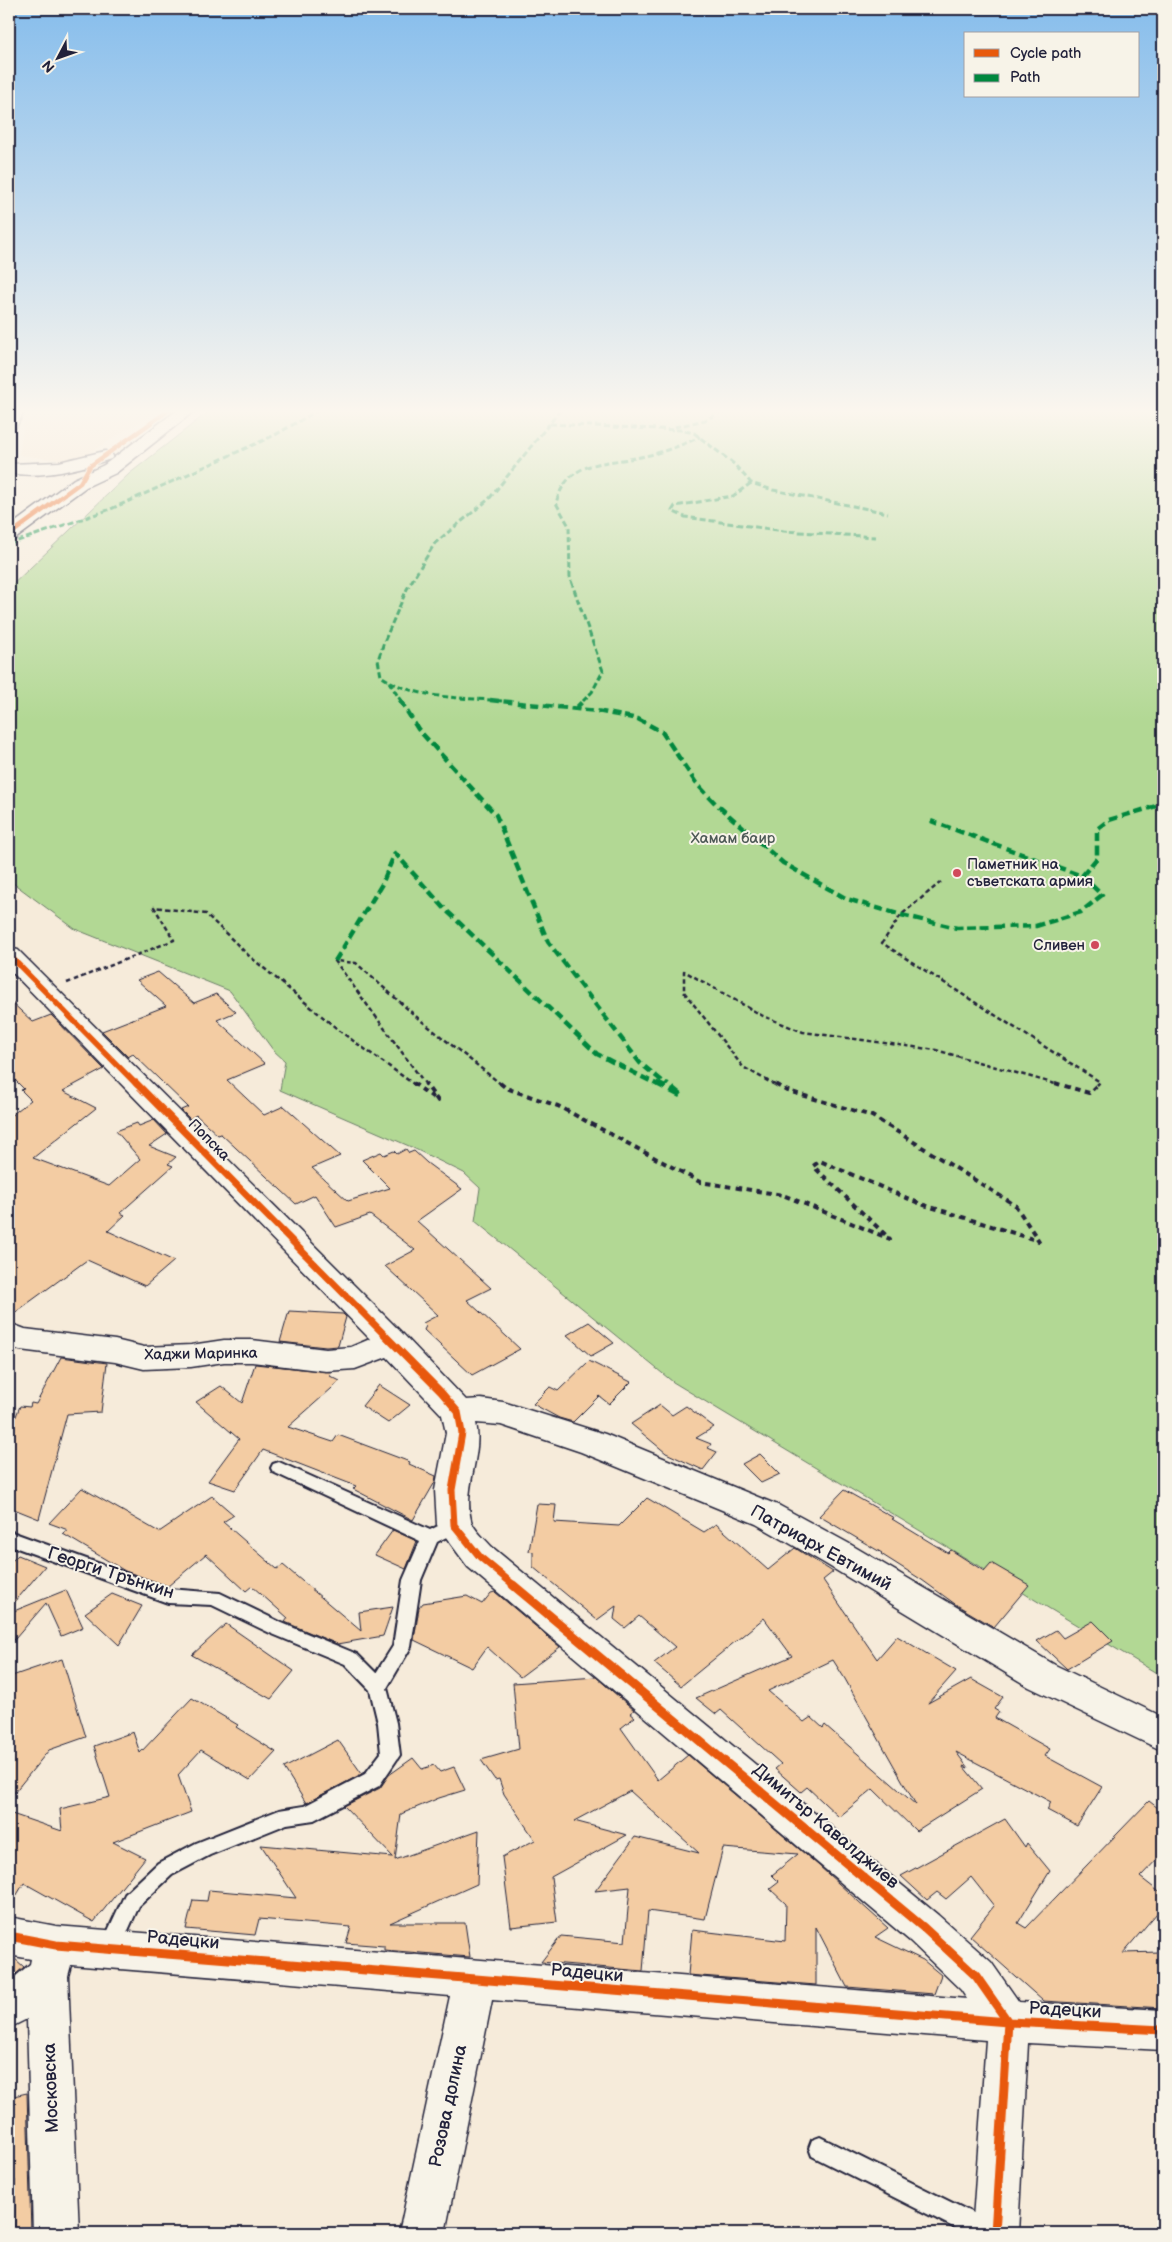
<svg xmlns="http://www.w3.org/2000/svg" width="1172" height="2242" viewBox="0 0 1172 2242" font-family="'Balsamiq Sans',sans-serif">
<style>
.built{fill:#f5e2ca}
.green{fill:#b2d894;stroke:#6a7d68}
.building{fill:#f3cca3;stroke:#22223b;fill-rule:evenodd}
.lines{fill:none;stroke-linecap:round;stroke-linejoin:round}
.lane-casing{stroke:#22223b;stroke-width:4}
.street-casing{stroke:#22223b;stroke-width:3}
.secondary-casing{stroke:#22223b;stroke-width:3}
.path-far1{stroke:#22223b;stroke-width:2.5;stroke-dasharray:4.5 3;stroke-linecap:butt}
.path{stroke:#22223b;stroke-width:4;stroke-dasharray:5.5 4.5;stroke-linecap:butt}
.lane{fill:#f7f3e8;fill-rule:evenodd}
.street{fill:#f7f3e8;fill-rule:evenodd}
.secondary{fill:#f7f3e8;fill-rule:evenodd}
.quiet-far2{stroke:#00873e;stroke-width:3;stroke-dasharray:6 3;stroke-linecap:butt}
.quiet-far1{stroke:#00873e;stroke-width:4.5;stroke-dasharray:9 4.5;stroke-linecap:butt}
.quiet{stroke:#00873e;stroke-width:5.5;stroke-dasharray:11 5.5;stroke-linecap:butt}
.cycleway-far3-casing{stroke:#f7f3e8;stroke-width:6}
.cycleway-far2-casing{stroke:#f7f3e8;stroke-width:8}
.cycleway-far1-casing{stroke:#f7f3e8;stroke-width:10}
.cycleway-casing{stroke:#f7f3e8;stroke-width:12}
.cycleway-far3{stroke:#e8590c;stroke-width:4.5}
.cycleway-far2{stroke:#e8590c;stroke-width:5.5}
.cycleway-far1{stroke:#e8590c;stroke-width:7}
.cycleway{stroke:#e8590c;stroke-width:9}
.poi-dot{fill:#d1495b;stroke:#f7f3e8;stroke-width:2}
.labels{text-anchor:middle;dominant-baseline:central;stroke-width:4;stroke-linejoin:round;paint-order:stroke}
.park-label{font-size:15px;fill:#4d5956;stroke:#f7f3e8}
.poi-label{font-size:15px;fill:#22223b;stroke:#f7f3e8;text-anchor:start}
.street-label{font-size:15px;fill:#22223b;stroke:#f7f3e8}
.near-street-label{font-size:18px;fill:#22223b;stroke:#f7f3e8}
</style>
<rect width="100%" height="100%" fill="#f6ebda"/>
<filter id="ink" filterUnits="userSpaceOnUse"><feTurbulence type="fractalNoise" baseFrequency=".02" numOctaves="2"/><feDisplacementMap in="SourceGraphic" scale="10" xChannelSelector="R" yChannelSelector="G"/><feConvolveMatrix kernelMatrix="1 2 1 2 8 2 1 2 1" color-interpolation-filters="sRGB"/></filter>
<g filter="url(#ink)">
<!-- built -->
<path class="built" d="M31 408H162L75 462 19 455 24 422Z"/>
<!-- green -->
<path class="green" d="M213 408H1163V1677L673 1382 475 1221 480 1188 464 1173 409 1146 280 1090 285 1061 273 1050 230 991 75 929 9 880V588L129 474Z"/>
<!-- building -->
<path class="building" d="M158 972 194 1003 216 994 236 1012 217 1020 265 1064 227 1080 264 1115 284 1106 340 1156 312 1168 348 1201 390 1188 362 1160 381 1152 384 1155 394 1151 397 1154 406 1149 409 1153 414 1151 427 1163 462 1189 417 1221 491 1288 467 1300 520 1349 472 1375 424 1330 426 1326 423 1323 438 1315 385 1266 415 1250 370 1215 336 1227 315 1195 296 1204 221 1134 218 1135 196 1115 190 1119 181 1110 188 1107 133 1054 128 1057 102 1031 166 1006 137 980Z
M9 1000 33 1022 51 1015 104 1069 63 1091 96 1108 33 1158 109 1186 140 1159 116 1131 137 1123 139 1126 154 1120 167 1134 149 1146 176 1157 168 1164 173 1166 120 1213 125 1215 108 1231 174 1261 145 1286 87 1260 9 1317V1117L31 1100 21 1090 24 1089 9 1074Z
M289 1311 343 1314 346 1317 338 1346 326 1347 280 1342Z
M589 1322 614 1343 591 1356 567 1335Z
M61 1357 107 1363 101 1412 67 1414 39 1519 9 1507V1434L20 1406 30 1407 31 1403 36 1404Z
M589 1361 631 1382 609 1404 599 1396 573 1422 559 1418 533 1404 550 1387 558 1391Z
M255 1364 331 1372 330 1376 340 1381 288 1427 333 1442 338 1435 410 1462 409 1464 436 1476 435 1482 413 1520 353 1489 356 1486 263 1450 235 1490 208 1481 239 1439 196 1402 221 1386 242 1403Z
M379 1385 410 1405 388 1423 362 1406Z
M660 1405 672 1415 686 1406 714 1427 696 1438 711 1444 708 1448 717 1452 703 1470 666 1453 631 1424Z
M760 1454 780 1474 761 1483 742 1464Z
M82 1488 159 1532 212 1496 234 1515 223 1522 277 1569 283 1565 361 1631 359 1612 393 1607 383 1636 337 1644 285 1622 288 1618 252 1586 246 1591 206 1554 168 1586 125 1571 63 1534 68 1530 49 1523Z
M844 1490 894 1518 892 1519 948 1553 951 1550 984 1571 991 1563 1029 1585 994 1627 955 1604 922 1580 881 1554 882 1553 819 1516Z
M647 1498 704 1532 716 1524 768 1570 795 1548 833 1572 823 1580 877 1659 897 1636 956 1671 928 1703 971 1679 1003 1697 994 1709 999 1712 995 1718 1050 1749 1045 1756 1102 1787 1077 1826 1047 1810 1051 1802 956 1752 968 1768 963 1766 982 1789 916 1831 873 1789 839 1817 807 1787 801 1792 775 1769 781 1764 721 1710 716 1714 696 1698 792 1656 764 1618 681 1686 654 1663 675 1647 639 1616 625 1628 614 1619 616 1606 597 1620 533 1567V1552L529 1551 537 1504 556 1505 554 1522 619 1526ZM833 1660 845 1679 916 1805 825 1725 823 1728 811 1717 804 1722 768 1691Z
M393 1530 417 1541 406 1569 375 1555Z
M18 1555 45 1566 9 1609V1564Z
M66 1590 83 1627 61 1636 46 1603 9 1646V1613Z
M495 1592 560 1647 520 1677 487 1647 472 1668 414 1640 419 1608 423 1603 467 1596 482 1604 491 1593Z
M112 1594 142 1606 119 1645 85 1613Z
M1093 1621 1113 1641 1067 1669 1037 1641 1056 1630 1063 1638Z
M226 1624 294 1671 271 1699 192 1655Z
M62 1659 86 1737 49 1750 9 1799V1677Z
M596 1677 634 1710 630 1713 635 1717 621 1728 658 1780 688 1755 818 1865 888 1928 875 1937 923 1960 941 1975 934 1994 847 1987 816 1927V1985L688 1975 692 1930 785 1941 786 1904 770 1889 779 1882 772 1875 798 1854 723 1848 705 1919 648 1911 643 1971 541 1962 561 1936 625 1942 630 1887 595 1891 635 1837 699 1853 630 1791 574 1821 627 1835 551 1877 557 1922 511 1927 502 1857 535 1840 504 1794 499 1779 495 1780 481 1760 519 1749 513 1683Z
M192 1698 238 1725 236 1727 276 1752 250 1780 201 1750 178 1775 191 1812 113 1842 145 1858 94 1922 24 1883 9 1908V1813L62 1831 60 1809 110 1797 94 1746 133 1732 140 1753Z
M338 1740 362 1774 306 1803 284 1768Z
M413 1758 422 1769 434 1765 440 1772 454 1767 465 1790 439 1798 401 1814 395 1860 479 1830 477 1884 390 1923H465L470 1957 384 1950V1946L346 1943 351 1927 259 1919 255 1935 186 1929 193 1900 207 1901 209 1890 296 1898 261 1845 393 1857 344 1806 380 1788 389 1775Z
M1149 1801 1163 1812V1853L1140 1877 1163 1895V1906L1123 1953 1160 1952 1163 1974V2008L1043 2001 970 1936 994 1906 971 1877 946 1899 937 1892 927 1900 901 1876 1005 1819 1025 1847 1027 1843 1050 1871 1018 1923 1026 1928Z
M9 1957 14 1958 24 1967 9 1980Z
M27 2093 31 2233H15V2180L9 2182V2097Z"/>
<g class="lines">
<!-- lane casing -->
<g class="lane-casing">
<path id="lane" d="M279 1462 430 1530 454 1518 460 1520 463 1525 460 1530 437 1542 421 1580 411 1647 387 1688 396 1723 400 1755 379 1786 314 1820 287 1824 210 1855 172 1875 139 1906 117 1955 110 1957 103 1955 100 1948 125 1894 158 1863 196 1843 279 1810 304 1806 365 1774 381 1753 378 1723 370 1690 345 1664 270 1633 212 1605 168 1603 9 1545V1531L169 1589 220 1593 282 1623 357 1654 376 1673 393 1646 403 1580 420 1541 273 1472 271 1468 273 1464Z
M820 2137 997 2225 1000 2233H965L812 2156 809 2148 812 2140Z"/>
</g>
<!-- street casing -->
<g class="street-casing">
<path id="street" d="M9 948 18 950 403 1334 466 1400 481 1399 503 1402 605 1434 780 1506 848 1543 1055 1665 1163 1717V1751L1029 1687 824 1563 756 1524 581 1452 501 1425 476 1423C483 1455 463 1487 471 1520 473 1529 486 1540 492 1547L938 1915 991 1962 1019 2002 1163 2010V2050L1028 2043 1018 2233H972L986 2040 492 2000 445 2233H399L450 1996 71 1965 68 1976 79 2233H33L27 2019 9 2028V1982L30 1964 31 1959 9 1955V1917L56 1926 967 1999 961 1990 910 1941 468 1567 437 1525 435 1490 446 1433 442 1415 387 1357 355 1369 326 1371 252 1362H224L191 1367 144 1369 115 1362 20 1350 9 1347V1323L25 1329 115 1340 144 1347 191 1345 224 1340H252L326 1349 351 1347 370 1339 9 969Z"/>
</g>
<!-- secondary casing -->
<g class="secondary-casing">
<path id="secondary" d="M10 408H26L15 429 9 431Z
M180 408H198L116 473 86 487 15 539 9 540V527L74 479 104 465Z
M105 451 111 453 113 456 111 459C79 469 42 479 9 473V465L11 464 59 462Z"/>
</g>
<!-- path-far1 -->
<path class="path-far1" d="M941 882 901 915 882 943 1100 1082 1097 1085
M67 983 174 940 154 907 206 914 248 955 341 1032 415 1085
M426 1085 335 961 356 963 419 1019 502 1085
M775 1085 743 1067 684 992V971L763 1016 803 1032 936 1050 1059 1085"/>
<!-- path -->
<path class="path" d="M413 1083 438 1101 425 1083
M500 1083 506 1088 558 1106 700 1182 783 1195 890 1239 813 1166 820 1161 921 1204 1039 1241 1015 1205 872 1116 785 1090 773 1083
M1055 1083 1089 1093 1099 1083"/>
<!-- lane -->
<use href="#lane" class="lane"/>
<!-- street -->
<use href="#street" class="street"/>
<!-- secondary -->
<use href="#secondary" class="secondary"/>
<!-- quiet-far2 -->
<path class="quiet-far2" d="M550 424 680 430 694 433 734 464 751 483 773 490 888 513
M675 427 705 420 728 408
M751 483 733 496 675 506 672 511 685 517 784 531 876 537
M9 544 111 509 275 435 322 408
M389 682 401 701
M502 701C462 697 415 700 381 676L378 660 384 642 407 589 435 543 489 499 562 408
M583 701 592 692 603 671 570 578 569 526 556 503C569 457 607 465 645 456 664 452 682 445 700 437"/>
<!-- quiet-far1 -->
<path class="quiet-far1" d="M400 700 418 729 496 815 548 942 640 1063 667 1085
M490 700 597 711 638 719 662 732 696 783 716 804 783 863 847 899 901 915 957 928 1036 926 1081 912 1102 895 1082 876 931 821
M575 709 584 700
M1082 876 1097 858V829L1109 820 1163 804
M335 961 382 884 395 853 446 910 597 1054 658 1085"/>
<!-- quiet -->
<path class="quiet" d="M656 1083 683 1097 666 1083"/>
<!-- cycleway-far3 casing -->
<g class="cycleway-far3-casing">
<path id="cycleway-far3" d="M9 535 80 483 90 466 172 408"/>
</g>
<!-- cycleway-far2 casing -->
<g class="cycleway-far2-casing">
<path id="cycleway-far2" d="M9 955 137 1085"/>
</g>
<!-- cycleway-far1 casing -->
<g class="cycleway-far1-casing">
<path id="cycleway-far1" d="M136 1083 441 1392 458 1412 462 1433 452 1490 454 1525 480 1557 515 1586"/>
</g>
<!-- cycleway casing -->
<g class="cycleway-casing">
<path id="cycleway" d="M513 1585 924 1928 976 1976 1008 2022 995 2233
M9 1936 56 1945 1008 2022 1163 2030"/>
</g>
<!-- cycleway-far3 -->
<use href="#cycleway-far3" class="cycleway-far3"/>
<!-- cycleway-far2 -->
<use href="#cycleway-far2" class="cycleway-far2"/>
<!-- cycleway-far1 -->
<use href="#cycleway-far1" class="cycleway-far1"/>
<!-- cycleway -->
<use href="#cycleway" class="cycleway"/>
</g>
</g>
<!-- sky -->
<linearGradient id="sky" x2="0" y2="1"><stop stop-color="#86bdec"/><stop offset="0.57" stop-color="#fbf6ee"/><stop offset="1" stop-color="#fbf6ee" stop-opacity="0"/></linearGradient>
<rect width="1172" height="722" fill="url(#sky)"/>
<!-- markers -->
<g class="poi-dot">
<circle cx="957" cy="873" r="5"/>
<circle cx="1095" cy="945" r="5"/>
</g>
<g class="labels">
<!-- park labels -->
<g class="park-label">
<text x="733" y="838">Хамам баир</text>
</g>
<!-- poi labels -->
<g class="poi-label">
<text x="967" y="864">Паметник на<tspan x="967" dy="17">съветската армия</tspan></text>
<text x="1085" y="945" text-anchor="end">Сливен</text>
</g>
<!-- street labels -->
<g class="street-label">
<text transform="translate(209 1140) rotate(45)">Попска</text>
<text transform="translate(201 1354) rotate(-1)">Хаджи Маринка</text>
</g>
<!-- near-street labels -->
<g class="near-street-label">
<text transform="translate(821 1548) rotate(29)">Патриарх Евтимий</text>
<text transform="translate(111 1573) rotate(18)">Георги Трънкин</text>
<text transform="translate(826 1826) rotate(40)">Димитър Кавалджиев</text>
<text transform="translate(183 1940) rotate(5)">Радецки</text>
<text transform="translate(587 1973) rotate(5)">Радецки</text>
<text transform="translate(1065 2010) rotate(3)">Радецки</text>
<text transform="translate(51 2088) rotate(-92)">Московска</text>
<text transform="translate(448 2106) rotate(-78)">Розова долина</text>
</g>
</g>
<!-- margin -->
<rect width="1172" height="2242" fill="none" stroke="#f7f3e8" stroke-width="30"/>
<rect x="15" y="15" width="1142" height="2212" fill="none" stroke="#22223b" stroke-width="2" filter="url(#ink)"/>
<!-- legend -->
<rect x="964" y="32" width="175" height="65" fill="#f7f3e8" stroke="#a29fa3"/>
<rect x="974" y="49" width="25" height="8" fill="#e8590c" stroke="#a29fa3"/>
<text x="1010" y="58" font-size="15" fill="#22223b">Cycle path</text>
<rect x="974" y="74" width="25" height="8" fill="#00873e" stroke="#a29fa3"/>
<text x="1010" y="82" font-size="15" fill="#22223b">Path</text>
<!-- north arrow -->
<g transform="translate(58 58) rotate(229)" stroke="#f7f3e8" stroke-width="4" paint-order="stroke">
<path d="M0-4L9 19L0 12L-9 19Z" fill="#22223b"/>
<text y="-8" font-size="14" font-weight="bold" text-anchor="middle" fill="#22223b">N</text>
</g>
</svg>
